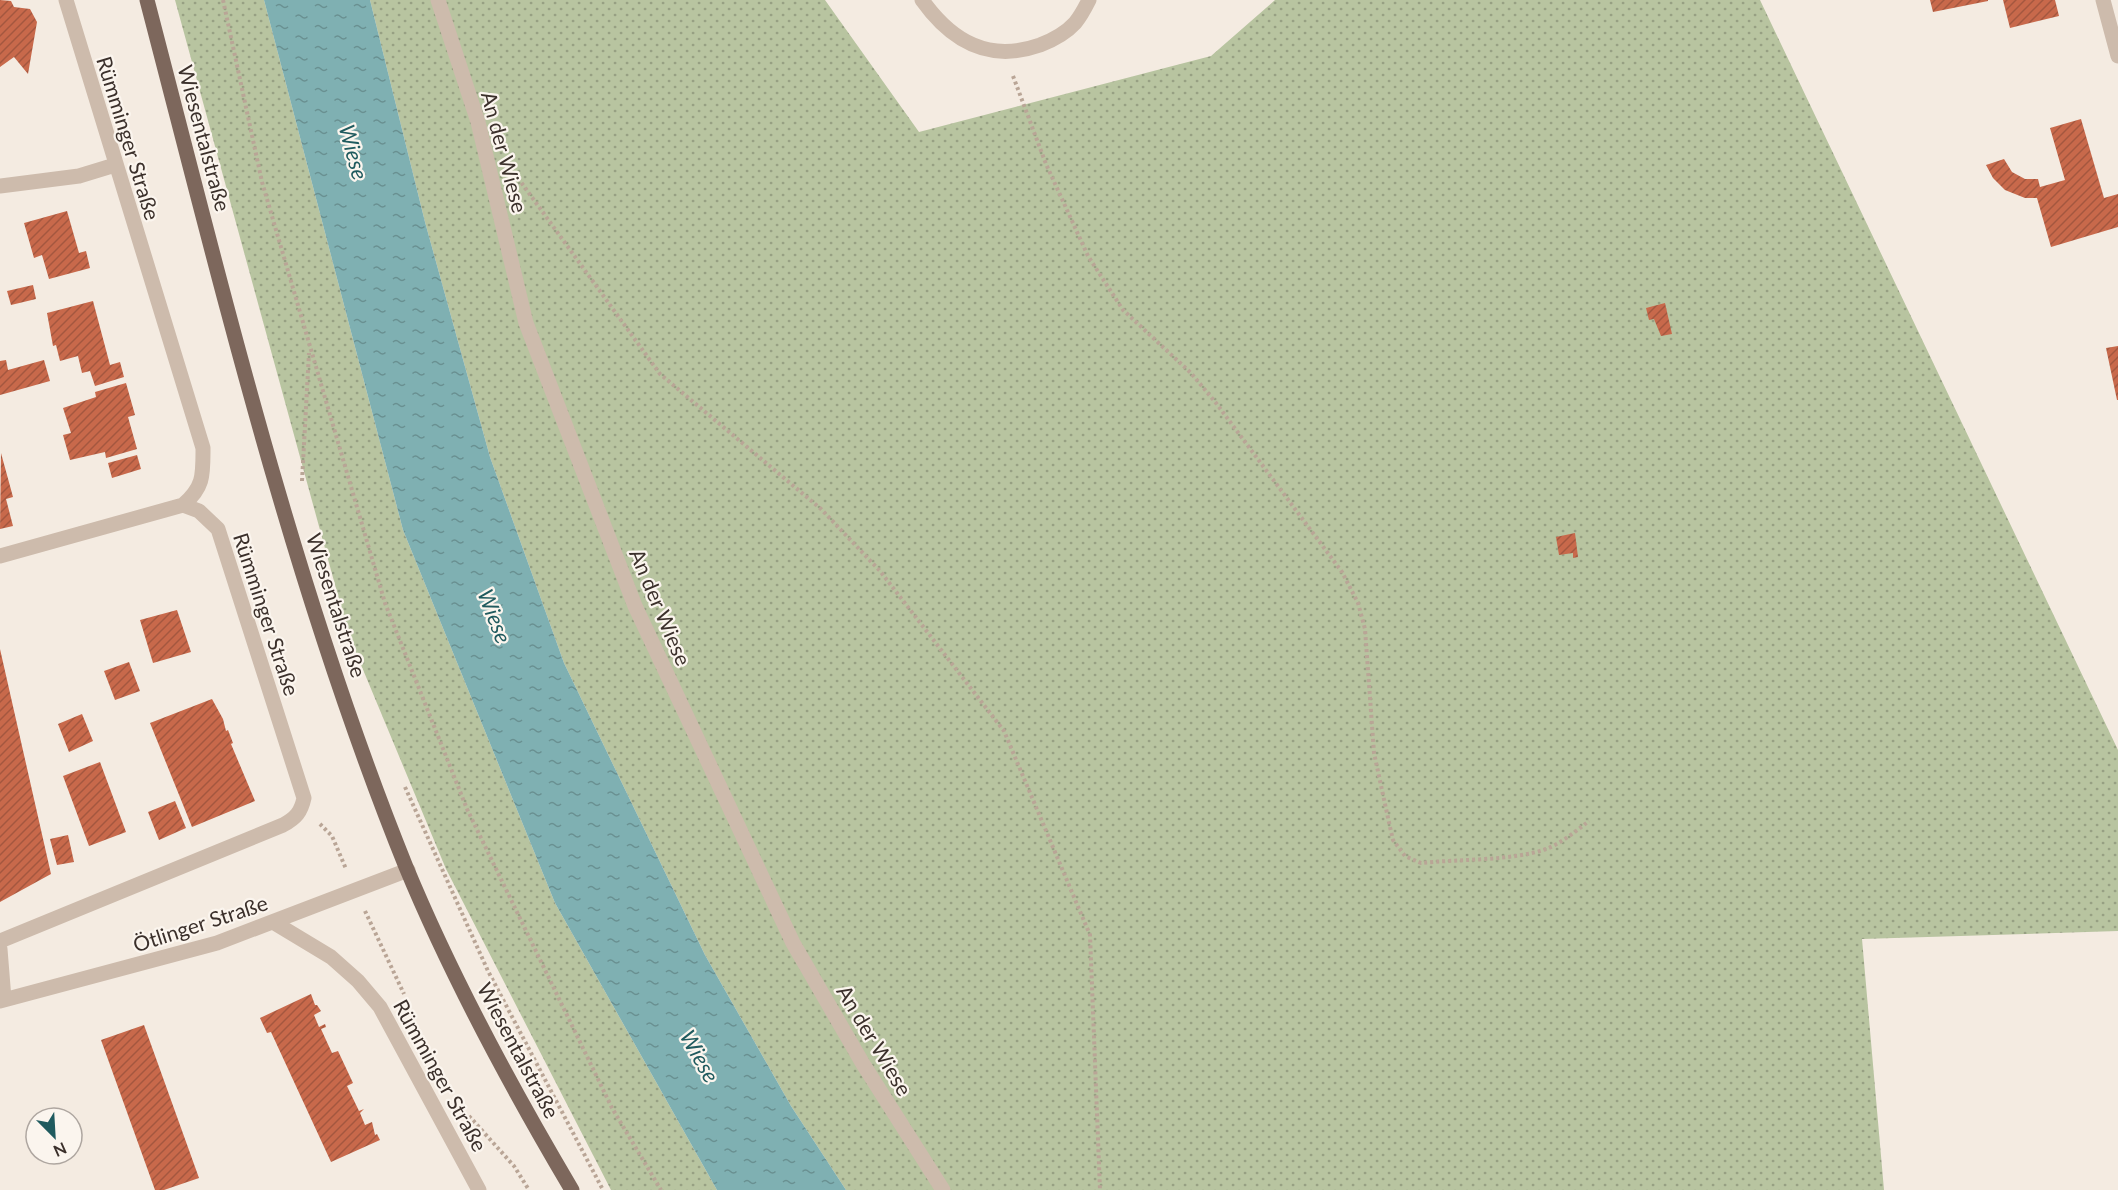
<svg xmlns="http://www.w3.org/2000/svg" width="2118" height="1190" viewBox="0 0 2118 1190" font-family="Lato,sans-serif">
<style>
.grass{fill:url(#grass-dots)}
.water{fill:url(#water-ripples)}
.building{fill:url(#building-hatch)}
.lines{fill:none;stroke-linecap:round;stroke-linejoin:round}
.path{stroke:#b9a596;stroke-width:4;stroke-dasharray:3 3;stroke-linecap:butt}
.minor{stroke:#cdbbac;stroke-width:15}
.major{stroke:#7d675c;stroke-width:15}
.labels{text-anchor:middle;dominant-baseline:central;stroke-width:4.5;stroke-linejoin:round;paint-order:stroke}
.street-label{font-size:21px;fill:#3b302b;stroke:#fbf5ee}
.water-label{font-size:22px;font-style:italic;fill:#1f5a5e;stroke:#fbf5ee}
</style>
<defs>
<pattern id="grass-dots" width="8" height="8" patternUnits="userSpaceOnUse" patternTransform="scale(1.5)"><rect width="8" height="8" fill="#b8c4a0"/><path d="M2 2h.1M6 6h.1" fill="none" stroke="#97a083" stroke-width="1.8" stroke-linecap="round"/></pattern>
<pattern id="water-ripples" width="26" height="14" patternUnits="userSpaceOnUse" patternTransform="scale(1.5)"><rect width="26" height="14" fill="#7fb0b2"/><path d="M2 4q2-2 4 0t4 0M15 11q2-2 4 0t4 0" fill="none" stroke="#699091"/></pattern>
<pattern id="building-hatch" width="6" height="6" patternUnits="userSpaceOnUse" patternTransform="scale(1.5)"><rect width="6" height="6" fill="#c8694b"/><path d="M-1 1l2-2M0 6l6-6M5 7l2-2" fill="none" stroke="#a4573f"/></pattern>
</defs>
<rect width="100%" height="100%" fill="#f4ebe1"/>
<!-- grass -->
<path class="grass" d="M175 0H264L403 530 555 903 717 1190H611L446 869 349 636Z
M370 0H825L919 132 1211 56 1275 0H1760L2118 750V931L1862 939 1884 1190H846L791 1106 705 955 564 663 490 457 425 222Z"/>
<!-- water -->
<path class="water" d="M264 0H370L425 222 490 457 564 663 705 955 791 1106 846 1190H717L555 903 403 530Z"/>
<!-- building -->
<path class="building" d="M0 0 11 1 14 7 30 9 37 22 28 74 14 57 0 67Z
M1930 0H1988V1L1933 12Z
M2003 0H2055L2059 16 2010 28Z
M2081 119 2104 198 2118 194V227L2051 247 2037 198H2025L2005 190 1993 178 1986 165 2004 159 2012 172 2025 179H2038L2040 187 2065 180 2050 128Z
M67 211 79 253 86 251 90 268 49 279 42 255 34 258 24 223Z
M33 285 36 299 11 305 7 291Z
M93 301 110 365 120 362 124 377 95 386 90 371 82 373 78 356 60 361 56 345 53 346 47 313Z
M1665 303 1672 334 1661 336 1654 319 1649 320 1646 308Z
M2118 346V400H2117L2106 348Z
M6 360 8 370 44 360 50 381 0 395V361Z
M126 383 135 415 128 417 137 449 106 458 105 452 70 460 63 435 71 433 63 408 96 397 95 392Z
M1 453 13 497 6 499 13 526 0 529Z
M137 455 141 469 112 478 108 463Z
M1575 533 1578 557 1573 558V553L1559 555 1556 537Z
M177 610 191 652 153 663 140 620Z
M0 649 51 874 0 902Z
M129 662 140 691 115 700 104 671Z
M212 699 223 719 226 731 228 730 233 743 231 744 255 801 192 827 150 723Z
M82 714 93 741 69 752 58 724Z
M100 762 126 832 89 846 63 776Z
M175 801 186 828 159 840 148 812Z
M68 835 74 862 57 865 50 839Z
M311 994 315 1005H317L321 1011 314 1015 319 1027 325 1024 326 1027 321 1029 326 1040 332 1053 338 1051 353 1083 347 1086 359 1111 364 1109 360 1113 365 1125 372 1122 375 1135 377 1134 380 1140 331 1162 271 1032 267 1033 260 1018Z
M144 1025 199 1178 164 1190H155L101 1040Z"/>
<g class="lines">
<!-- path -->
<path class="path" d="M223 0 262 182 385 603 467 809 612 1108 661 1190
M1013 76 1046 164 1088 256 1123 310 1191 373 1216 403 1342 572 1358 603 1365 629 1374 753 1390 827 1393 840 1405 856 1421 863C1458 859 1513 861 1546 849 1562 843 1576 831 1589 821
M518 178 660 374 821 509 880 571 1004 731 1090 935 1100 1190
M302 481 309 353
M405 787 488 971 603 1190
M320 824 332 836 346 869
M365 911 404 994
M469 1116 514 1166 529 1190"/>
<!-- minor -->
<path class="minor" d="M438 0 478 122 526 323 635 606 793 943 863 1064 943 1190
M922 0C952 42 989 63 1040 45 1053 40 1065 34 1075 23 1080 17 1085 8 1089 0
M2103 0 2118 56
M0 186 79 176 115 165
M0 556 183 505
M273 922 331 957 358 981 380 1007 479 1190
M0 941 283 825C296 818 301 812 304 798L218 529 199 511 183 505C204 487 203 475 203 448L66 0
M0 949 4 999
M0 1001 217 943 408 870"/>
<!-- major -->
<path class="major" d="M147 0C223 291 293 587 406 867 452 978 511 1087 572 1190"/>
</g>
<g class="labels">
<!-- street labels -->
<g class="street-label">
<text transform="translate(129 138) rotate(73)">Rümminger Straße</text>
<text transform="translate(205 138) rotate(75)">Wiesentalstraße</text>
<text transform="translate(505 152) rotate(75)">An der Wiese</text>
<text transform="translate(337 605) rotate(72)">Wiesentalstraße</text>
<text transform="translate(661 607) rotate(67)">An der Wiese</text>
<text transform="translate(267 614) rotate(72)">Rümminger Straße</text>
<text transform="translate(200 923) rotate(-18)">Ötlinger Straße</text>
<text transform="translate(875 1040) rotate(59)">An der Wiese</text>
<text transform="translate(519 1050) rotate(62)">Wiesentalstraße</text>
<text transform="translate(441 1075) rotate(61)">Rümminger Straße</text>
</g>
<!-- water labels -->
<g class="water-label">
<text transform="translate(354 152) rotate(75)">Wiese</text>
<text transform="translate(495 616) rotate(69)">Wiese</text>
<text transform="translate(700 1056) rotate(61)">Wiese</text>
</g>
</g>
<!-- north arrow -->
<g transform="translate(54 1136) rotate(156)"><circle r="28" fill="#fbf5ee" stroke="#aea6a0" stroke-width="1.5"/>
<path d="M0-4.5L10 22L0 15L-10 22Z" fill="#1f5a5e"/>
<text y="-9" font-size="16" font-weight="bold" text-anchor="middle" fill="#3b302b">N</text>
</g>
</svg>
